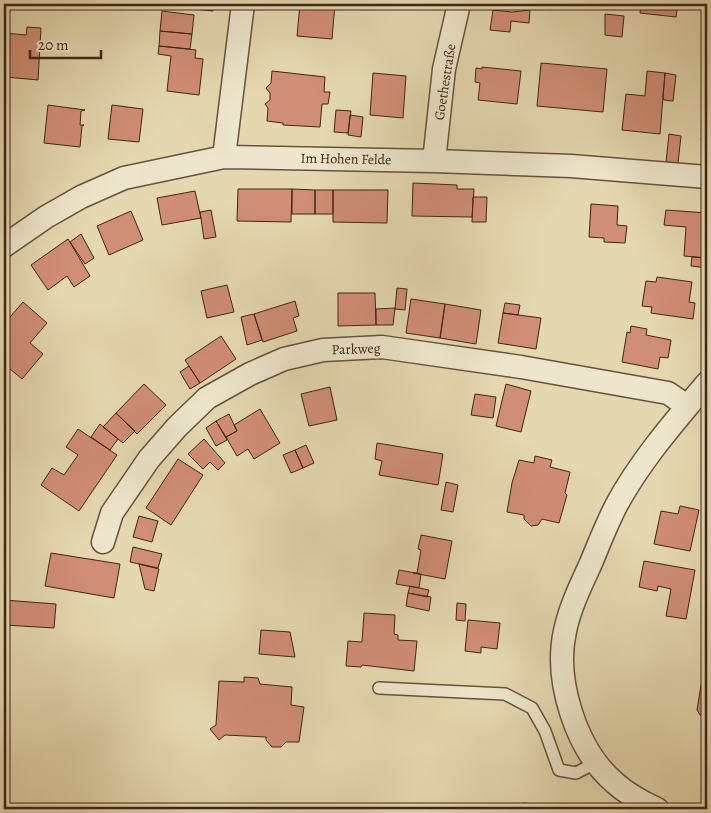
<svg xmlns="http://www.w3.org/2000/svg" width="711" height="813" viewBox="0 0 711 813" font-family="Alegreya,serif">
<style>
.building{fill:#d18e76;stroke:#3e2516}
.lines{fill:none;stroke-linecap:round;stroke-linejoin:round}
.lane-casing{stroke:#68523c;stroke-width:14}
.street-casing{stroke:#68523c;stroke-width:25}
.lane{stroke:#eee6cc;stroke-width:11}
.street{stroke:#eee6cc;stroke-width:22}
.labels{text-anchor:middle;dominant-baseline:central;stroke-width:4.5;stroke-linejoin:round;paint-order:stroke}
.street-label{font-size:14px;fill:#3e2516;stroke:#eee6cc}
</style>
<rect width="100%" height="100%" fill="#e5d8b0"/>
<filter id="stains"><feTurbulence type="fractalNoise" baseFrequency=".004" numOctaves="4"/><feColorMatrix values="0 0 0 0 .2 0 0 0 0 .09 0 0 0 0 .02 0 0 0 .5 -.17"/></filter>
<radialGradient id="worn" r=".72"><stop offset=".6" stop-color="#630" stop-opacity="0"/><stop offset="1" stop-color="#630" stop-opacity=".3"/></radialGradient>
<!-- building -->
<path class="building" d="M173 4H214L213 11 184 8Z
M300 4H335L332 39 297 36Z
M641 4H678L676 17 640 13Z
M493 10 512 12 530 10 529 23 511 21 510 32 490 30Z
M162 11 194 15 192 34 160 31Z
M605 14 624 16 622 37 605 35Z
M27 27 41 28 38 80 6 77 9 54 4 53V33L26 35Z
M160 31 192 34 190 49 159 46Z
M159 46 196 50 195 58 203 59 199 95 167 91 171 56 158 54Z
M541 63 607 69 603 112 537 106Z
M482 67 521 71 517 104 478 100 480 83 475 82 476 68 482 69Z
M272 71 325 77 324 92H330L328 104H322L320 127 283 125V123L267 121 268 108 265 104 270 100V93L266 88 271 83Z
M647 71 665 73 660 134 622 130 626 94 645 96Z
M373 73 406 76 403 118 370 115Z
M665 73 676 75 673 101 664 100 663 97Z
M48 105 85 110 81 111 80 125H84L82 126 80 147 44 143Z
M112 105 143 109 139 142 108 139Z
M336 110 351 111 348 133 334 132Z
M350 115 363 117 361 137 348 135Z
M704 125H707V141L701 140Z
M669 134 681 136 678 163 666 162Z
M413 183 457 185V189H474L472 217 412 216Z
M238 189H292L291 222 237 221Z
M292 189 315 190V214H292Z
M315 190H333V214H315Z
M333 190H388L387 223 333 222Z
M195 191 201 218 162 225 157 198Z
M473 197H487L486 222H472Z
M591 204 618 206 617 225 627 226 625 243 604 242V238L589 237Z
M211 210 216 237 204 239 200 212Z
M666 210 707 213V258L684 256 686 227 664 225Z
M131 211 143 240 109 255 97 226Z
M81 234 94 258 85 264 70 242Z
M68 239 90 276 74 287 67 276 48 290 31 265Z
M692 257 707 258V268L691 266Z
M657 277 692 282 689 302 695 303 693 319 651 313 652 307 642 306 646 281 656 282Z
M227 285 234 312 207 318 201 291Z
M397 288 407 289 405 310 395 309Z
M338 293H375L376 325 338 326Z
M411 299 445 304 440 338 406 333Z
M295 301 299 316 293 318 297 331 263 342 254 314Z
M23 302 47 323 30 343 43 354 22 379 4 364V324Z
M505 303 520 305 518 315 503 313Z
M445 304 481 310 476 344 440 338Z
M395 308 393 325H376V309Z
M503 313 541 318 536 349 498 343Z
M254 314 262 340 247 345 241 317Z
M631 326 647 329 646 335 671 340 668 358 660 357 658 369 622 362 627 332 630 333Z
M221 336 236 359 200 383 185 360Z
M189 366 200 383 190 389 180 372Z
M144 384 166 405 137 434 116 413Z
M506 384 531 391 521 432 496 426Z
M330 387 337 420 309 426 301 394Z
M475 394 496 397 493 418 471 415Z
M260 409 280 443 254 459 248 449 237 456 226 437 237 431 234 425Z
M116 413 135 431 123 443 103 427Z
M229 414 237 431 226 437 216 421Z
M216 421 227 440 216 446 206 428Z
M100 424 118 439 110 450 91 437Z
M78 429 117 455 79 511 41 485 52 468 64 475 78 455 66 447Z
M204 439 225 463 218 470 210 462 203 469 188 454Z
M377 443 443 454 438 485 379 475 382 461 375 459Z
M306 445 314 463 303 468 295 450Z
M295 450 303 468 291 473 283 455Z
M535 456 552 460 550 467 570 472 565 493 567 495 559 523 542 519 538 525 531 526 524 519V515L507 512 512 483 519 460 534 463Z
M178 459 203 475 171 525 146 508Z
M446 482 458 485 453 512 441 510Z
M680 506 699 510 690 551 654 544 661 511 678 514Z
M139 516 158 521 152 542 133 537Z
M421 535 452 541 445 579 413 573H417L421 550 418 549Z
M133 547 162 554 158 568 130 562Z
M51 553 120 564 114 598 45 586Z
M644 561 695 570 686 619 666 616 671 589 658 586 657 591 639 587Z
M139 564 159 569 154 591 145 589Z
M399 570 421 574 419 588 396 584Z
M410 586 429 590 427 597 408 593Z
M408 593 431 597 429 611 406 606Z
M4 600 56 604 54 628 4 625Z
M457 603 466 604 465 621 456 620Z
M364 613 395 615 394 634 398 635V640L417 641 414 671 362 665 361 667 346 666 348 641 362 642Z
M468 620 500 623 497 649 481 647V653L465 651Z
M261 630 290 632 295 657 259 654Z
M703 673H707V717L700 715 697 710Z
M244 677 258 678 260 684 292 687 291 705 304 707 299 742H286L281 747H272L266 740V737L225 735 219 740 210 729 216 725 219 681 244 682Z
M523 803 546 805V809H522Z"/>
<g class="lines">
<!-- lane casing -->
<g class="lane-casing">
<path id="lane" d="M379 688 505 694 532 708 545 731 559 770 576 773 597 762"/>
</g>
<!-- street casing -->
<g class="street-casing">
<path id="street" d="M224 157 243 4
M434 161 444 69 459 4
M4 246 46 217 81 197 124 178 224 157 434 161 571 166 707 177
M103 542 112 513 149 459 177 427 207 398 250 374 284 359 323 350 382 347 521 367 668 393 687 406
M657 809C642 802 627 794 615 783 576 750 554 680 565 631 570 607 581 585 591 563 599 544 607 523 617 504 641 460 675 421 707 383"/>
</g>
<!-- lane -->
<use href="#lane" class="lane"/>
<!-- street -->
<use href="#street" class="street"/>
</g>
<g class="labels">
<!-- street labels -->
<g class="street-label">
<text transform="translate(445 82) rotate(-81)">Goethestraße</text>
<text transform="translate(346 159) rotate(1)">Im Hohen Felde</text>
<text transform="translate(356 349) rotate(-2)">Parkweg</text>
</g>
</g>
<!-- margin -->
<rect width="711" height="813" fill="none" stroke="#e5d8b0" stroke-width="20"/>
<rect x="5" y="5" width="701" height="803" fill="none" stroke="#3e2516" stroke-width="2.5"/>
<rect x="10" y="10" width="691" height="793" fill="none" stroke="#3e2516"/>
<!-- scale -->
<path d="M30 50v8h71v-8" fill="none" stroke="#3e2516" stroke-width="2.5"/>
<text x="38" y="50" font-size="15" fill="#3e2516" stroke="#eee6cc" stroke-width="4" paint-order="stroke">20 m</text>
<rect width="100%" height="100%" filter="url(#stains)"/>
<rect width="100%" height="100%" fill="url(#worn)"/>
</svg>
